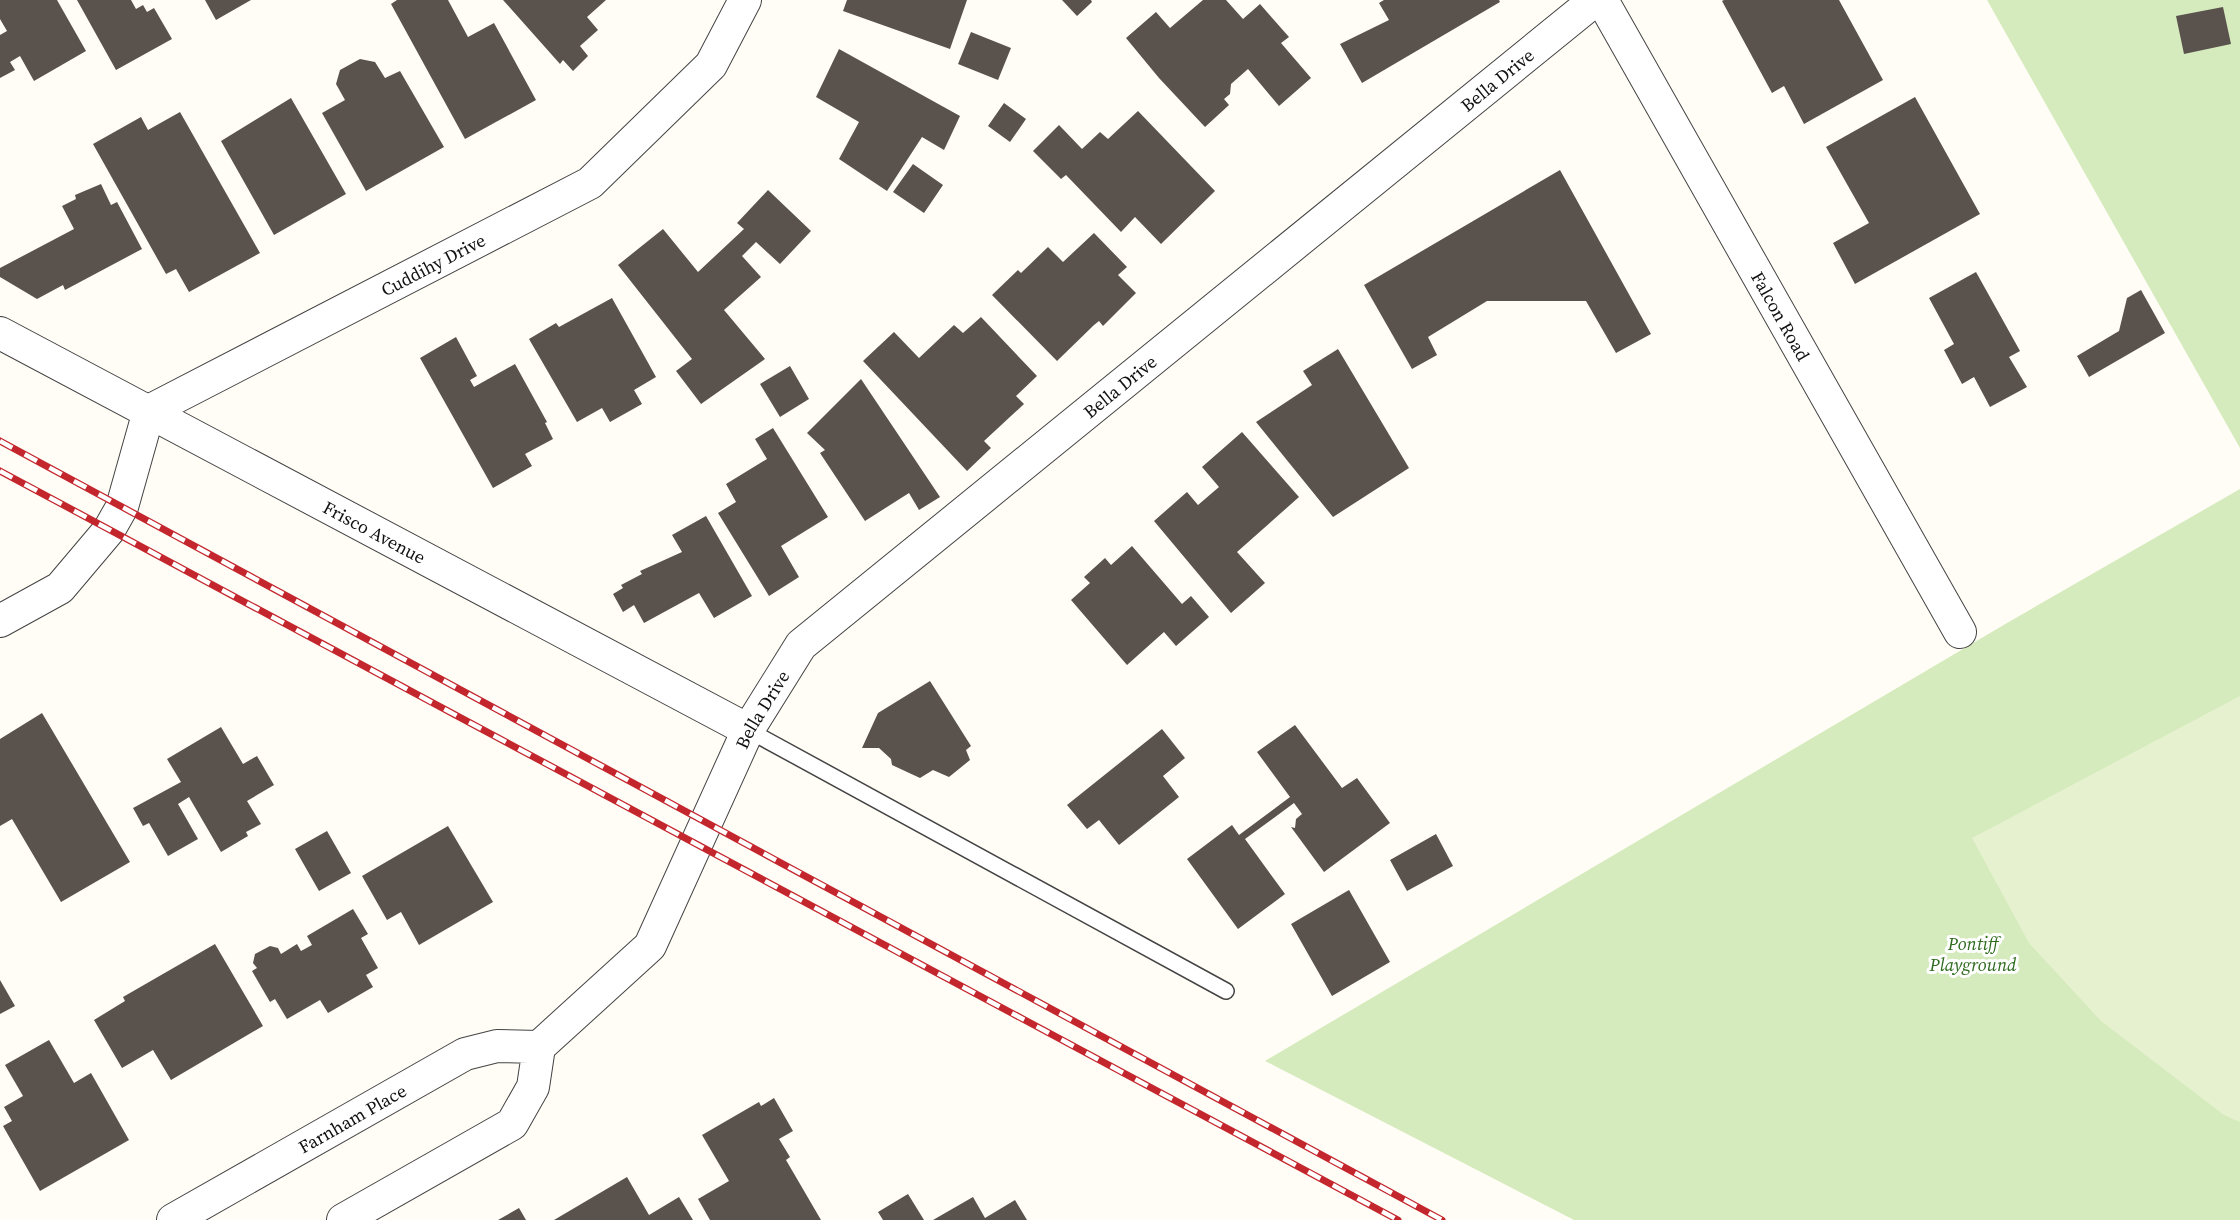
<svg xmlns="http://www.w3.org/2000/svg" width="2240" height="1220" viewBox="0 0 2240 1220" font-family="'Source Serif 4',serif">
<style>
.green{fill:#d5ebbd}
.pitch{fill:#e6f2cf}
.building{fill:#5a524d}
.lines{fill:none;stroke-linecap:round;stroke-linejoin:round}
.lane-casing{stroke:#444;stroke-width:18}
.street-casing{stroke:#444;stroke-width:34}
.lane{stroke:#fff;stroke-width:15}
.street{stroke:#fff;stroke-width:32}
.rail-casing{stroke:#c4262e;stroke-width:7}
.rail{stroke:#fff;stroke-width:4.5;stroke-dasharray:14;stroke-linecap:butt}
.labels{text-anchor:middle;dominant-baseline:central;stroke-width:6;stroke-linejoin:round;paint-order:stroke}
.street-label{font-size:18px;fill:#111;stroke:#fff}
.park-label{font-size:18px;font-style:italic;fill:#2f6b1f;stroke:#fff}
</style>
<rect width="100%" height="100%" fill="#fffdf5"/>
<!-- green -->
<path class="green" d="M1987 0H2240V448Z
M2240 489V1220H1574L1265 1061 2007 623Z"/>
<!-- pitch -->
<path class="pitch" d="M2240 696V1122L2224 1115 2101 1021 2029 943 1972 838Z"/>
<!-- building -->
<path class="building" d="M0 0H57L86 51 34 81 20 56 10 62 15 70 0 78V35L7 31 0 19Z
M77 0H131L136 9 143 5 147 12 154 8 172 39 116 70Z
M205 0H251L216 20Z
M397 0H448L468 37 494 23 536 100 465 139 391 4Z
M503 0H606L587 17 598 30 580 46 588 56 573 71 563 60 560 64Z
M847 0H967L950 49 843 11Z
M1062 0H1091L1092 2 1077 16Z
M1203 0H1226L1243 19 1260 4 1289 37 1281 43 1311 78 1279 106 1248 69 1231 84 1230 94 1224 99 1229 105 1205 127 1159 78 1126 38 1156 12 1170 28Z
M1384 0H1499L1500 2 1362 83 1340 44 1389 20 1379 3Z
M1724 0H1839L1883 80 1804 124 1784 86 1772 93 1722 1Z
M2223 7 2231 44 2184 54 2176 16Z
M971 32 1011 48 998 80 958 64Z
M839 49 960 116 944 150 922 137 887 191 839 159 859 122 816 97Z
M360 59 375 62 385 78 400 71 444 147 366 191 322 113 345 100 336 84 340 70Z
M1915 97 1980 214 1855 284 1833 243 1869 223 1826 147Z
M291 98 346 194 274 235 221 141Z
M1004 103 1026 119 1010 142 988 126Z
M1138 111 1215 191 1161 244 1135 217 1121 232 1066 175 1061 179 1033 151 1059 125 1082 149 1100 132 1108 139Z
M180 112 260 253 189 292 176 269 166 274 93 144 141 117 148 130Z
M913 164 943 185 924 213 893 192Z
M1560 170 1651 334 1616 353 1586 301H1487L1428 337 1437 355 1412 369 1364 285Z
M101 184 111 205 117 202 142 249 65 290 63 285 37 299 0 277V268L74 229 62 206 76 199 75 195Z
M768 190 811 231 780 264 756 242 742 256 761 277 724 310 765 359 701 404 676 371 692 359 618 265 663 229 698 272 744 229 737 223Z
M1094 233 1127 267 1118 275 1136 293 1103 326 1099 321 1094 325 1057 361 992 295 1018 270 1021 273 1048 247 1063 262Z
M1976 272 2020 351 2009 357 2027 387 1990 407 1974 377 1962 384 1944 350 1954 344 1929 298Z
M2141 290 2165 333 2089 377 2077 356 2119 331 2127 298Z
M612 298 656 377 634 390 642 404 610 422 602 408 577 422 529 339 556 323 559 327Z
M981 317 1037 376 1016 396 1024 404 984 441 991 448 967 471 863 361 894 332 919 358 954 325 963 333Z
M456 337 477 376 470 380 474 387 515 364 547 422 545 423 553 439 525 454 532 466 493 488 420 358Z
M1338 349 1409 468 1333 517 1256 422 1312 385 1303 371Z
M790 366 809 399 780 417 760 384Z
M861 379 940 497 919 510 909 493 865 521 820 453 825 450 807 433Z
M773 428 828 517 781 546 799 577 769 596 718 513 736 502 726 484 767 459 755 439Z
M1242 432 1299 497 1237 552 1265 583 1231 613 1154 521 1187 492 1198 505 1219 487 1202 467Z
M706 516 752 596 714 618 699 593 644 623 634 605 623 612 613 594 623 588 621 585 642 574 640 571 682 552 672 535Z
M1132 546 1182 604 1191 596 1209 617 1176 646 1164 632 1127 665 1071 600 1090 583 1084 577 1105 558 1111 565Z
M930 681 971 746 966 750 970 760 949 777 933 770 920 778 892 765 891 759 879 748H862L878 713Z
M42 713 130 862 61 902 12 819 0 826V739Z
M1295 725 1342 788 1357 778 1390 823 1324 872 1291 827 1295 828 1296 819 1302 814 1294 803 1245 839 1285 894 1238 929 1187 859 1232 825 1239 835 1290 797 1257 752Z
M221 727 243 764 257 756 274 785 247 801 261 824 246 832 248 836 221 852 189 797 178 804 198 839 168 856 149 823 143 826 133 808 181 782 167 759Z
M1162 729 1185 758 1163 776 1179 797 1119 845 1099 820 1087 829 1067 805Z
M448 826 493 902 419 945 401 912 387 920 362 876Z
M327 831 351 873 319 891 295 849Z
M1436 834 1453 866 1407 891 1390 860Z
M1349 890 1390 962 1332 996 1291 924Z
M353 909 368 934 361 938 378 968 366 975 373 987 328 1013 320 1000 287 1019 275 999 270 1002 252 971 257 968 253 963 255 954 270 946 278 948 281 954 297 944 301 951 312 945 307 936Z
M215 944 263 1026 171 1080 153 1050 122 1068 94 1020 125 1001 123 997Z
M0 980 15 1006 0 1014Z
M49 1040 74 1083 91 1073 129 1140 40 1191 3 1126 12 1121 4 1107 23 1096 5 1065Z
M774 1098 793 1131 779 1139 790 1157 786 1160 821 1220H710L698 1199 729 1181 702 1135 759 1102 761 1106Z
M627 1177 649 1215 679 1197 693 1220H554Z
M908 1194 924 1220H883L878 1212Z
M973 1197 985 1218 1015 1200 1027 1220H933Z
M519 1208 526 1220H498Z"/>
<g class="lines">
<!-- lane casing -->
<g class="lane-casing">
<path id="lane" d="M748 730 1226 991"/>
</g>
<!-- street casing -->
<g class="street-casing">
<g id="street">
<path id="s1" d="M1602 0 1960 632"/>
<path id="s2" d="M0 333 748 730"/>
<path id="s3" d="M0 621 60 588 109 530 122 507 149 411 590 183 711 65 745 0"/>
<path id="s4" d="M539 1047 650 946 748 730 801 645 1595 0"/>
<path id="s5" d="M173 1220 465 1054 497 1046 539 1047 533 1087 512 1124 343 1220"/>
</g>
</g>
<!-- lane -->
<use href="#lane" class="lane"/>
<!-- street -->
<use href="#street" class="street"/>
<!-- rail casing -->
<g class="rail-casing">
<path id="rail" d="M0 441 1442 1220
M0 471 1398 1220"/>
</g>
<!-- rail -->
<use href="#rail" class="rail"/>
</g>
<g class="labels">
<!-- street labels -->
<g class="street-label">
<text stroke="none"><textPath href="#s4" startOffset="1384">Bella Drive</textPath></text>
<text stroke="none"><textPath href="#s3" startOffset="590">Cuddihy Drive</textPath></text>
<text stroke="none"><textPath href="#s1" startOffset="363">Falcon Road</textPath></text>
<text stroke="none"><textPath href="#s4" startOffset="898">Bella Drive</textPath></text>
<text stroke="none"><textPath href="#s2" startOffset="424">Frisco Avenue</textPath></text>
<text stroke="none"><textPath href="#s4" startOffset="412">Bella Drive</textPath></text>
<text stroke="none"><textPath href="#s5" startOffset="206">Farnham Place</textPath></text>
</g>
<!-- park labels -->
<g class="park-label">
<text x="1973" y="943">Pontiff<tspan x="1973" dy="21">Playground</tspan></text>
</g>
</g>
</svg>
